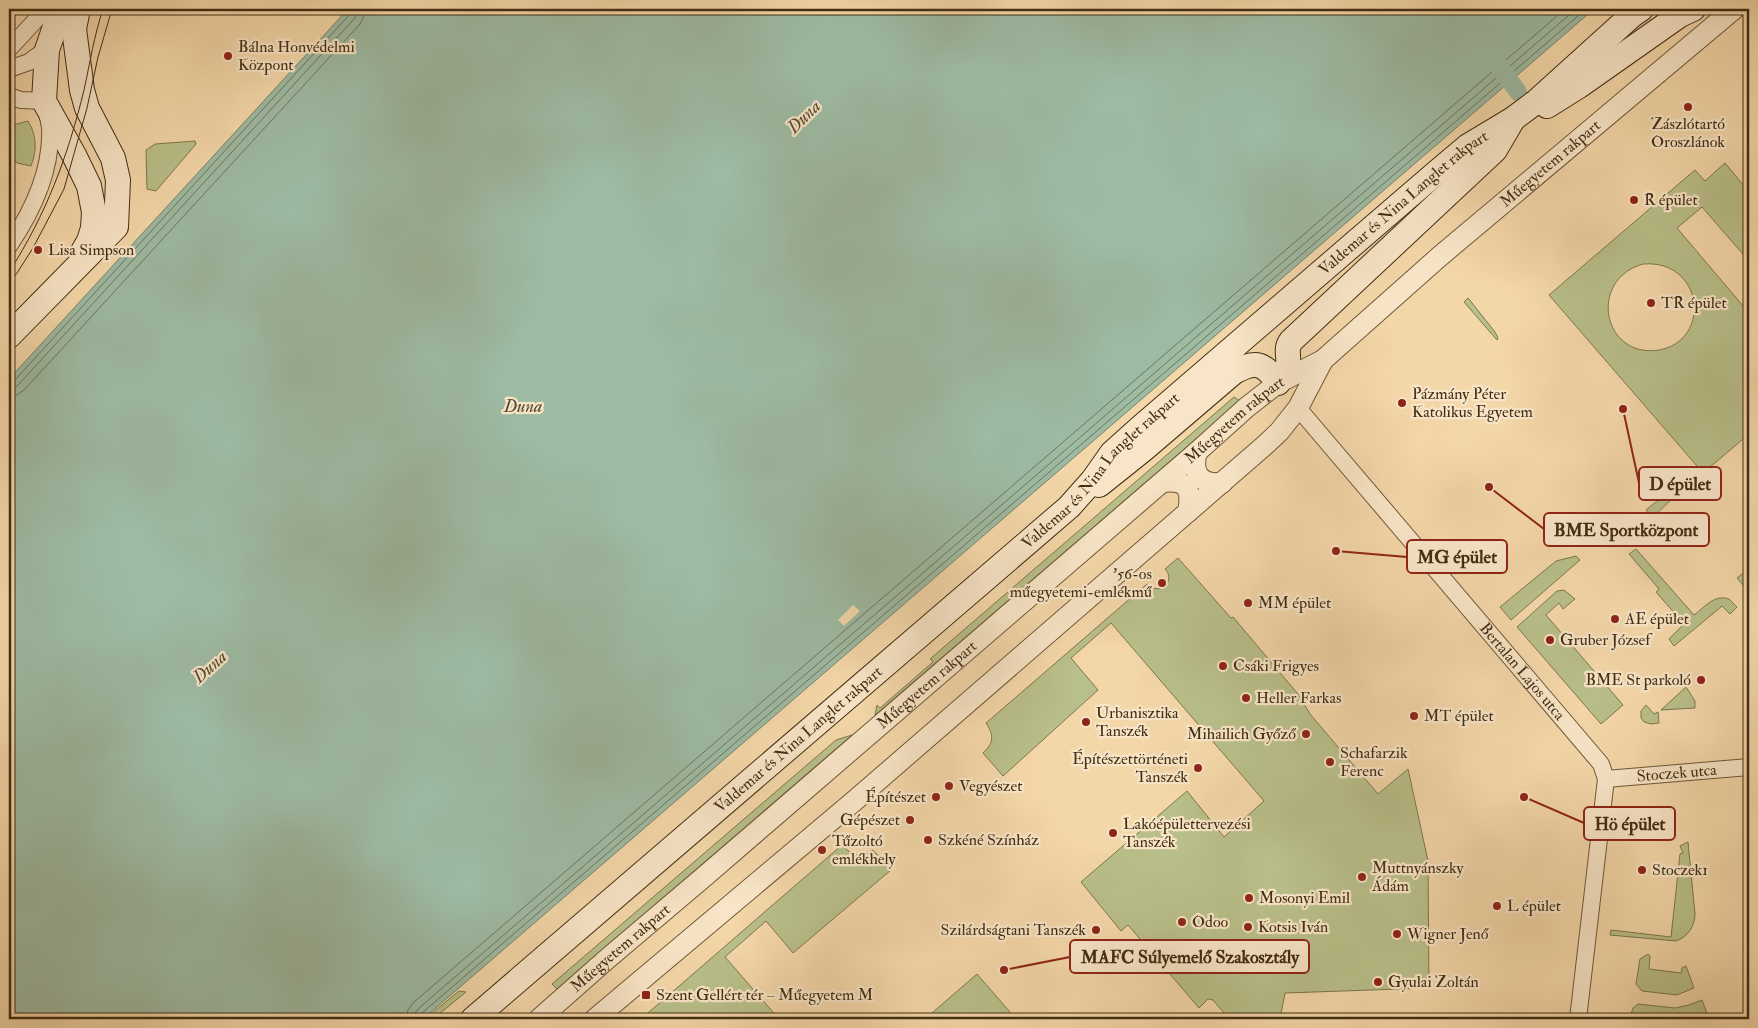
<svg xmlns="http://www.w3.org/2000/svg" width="1758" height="1028" viewBox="0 0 1758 1028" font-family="'IM FELL Double Pica',serif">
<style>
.green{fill:#b9bf8a;stroke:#7e764e;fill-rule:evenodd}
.water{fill:#9dbaa3;stroke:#798269}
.pier{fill:#f4d7a9}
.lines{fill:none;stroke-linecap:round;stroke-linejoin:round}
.shore{stroke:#70745b;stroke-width:1}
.canal{stroke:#9dbaa3;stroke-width:18}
.minor-casing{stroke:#6e5838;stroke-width:18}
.tertiary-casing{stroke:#6e5838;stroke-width:22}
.secondary-casing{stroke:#422e13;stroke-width:26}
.minor{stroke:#f8e5c7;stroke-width:16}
.tertiary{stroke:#f8e5c7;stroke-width:20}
.secondary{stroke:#f8e5c7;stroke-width:24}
.tram{stroke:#422e13;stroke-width:1}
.poi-dot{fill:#8f2418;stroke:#f8e5c7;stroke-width:2}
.labels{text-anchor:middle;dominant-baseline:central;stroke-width:4.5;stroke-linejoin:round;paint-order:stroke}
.poi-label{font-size:16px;fill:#422e13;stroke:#f8e5c7;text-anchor:start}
.street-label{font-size:16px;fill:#422e13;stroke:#f8e5c7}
.water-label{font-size:18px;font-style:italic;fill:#544a30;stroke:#f8e5c7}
.leader{fill:none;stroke:#8f2418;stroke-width:2}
.callout-dot{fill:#8f2418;stroke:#f8e5c7;stroke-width:2}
.callout{fill:#f8e5c7;stroke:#8f2418;stroke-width:2}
.callout-label{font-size:18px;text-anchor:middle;font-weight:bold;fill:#422e13}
</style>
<rect width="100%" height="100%" fill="#f4d7a9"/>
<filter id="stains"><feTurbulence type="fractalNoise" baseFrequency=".004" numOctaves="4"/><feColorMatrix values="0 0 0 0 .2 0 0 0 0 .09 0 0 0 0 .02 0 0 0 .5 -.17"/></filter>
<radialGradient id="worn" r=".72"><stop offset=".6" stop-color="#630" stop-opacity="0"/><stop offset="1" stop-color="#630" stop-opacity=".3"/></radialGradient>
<!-- green -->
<path class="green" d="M28 121C37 135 37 151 31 166L17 163 9 153V126Z
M195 141 196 144 156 191 147 189 146 150 155 144Z
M1725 163 1749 192V261L1702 207 1677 228 1749 313V434L1703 473 1549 295 1695 170 1705 181ZM1643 264C1704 259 1712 341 1659 350 1603 359 1587 280 1643 264Z
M1468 298 1495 332 1498 338 1497 340 1464 302Z
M1234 397 1240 401 875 715 877 705 880 708 933 662 930 659Z
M1669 491 1674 497 1652 518 1646 510Z
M1636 549 1694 615C1705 607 1714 594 1729 599L1737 607 1730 614 1722 606 1674 646 1669 639 1684 624 1656 592 1659 589 1629 554Z
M1576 556 1580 560 1511 620 1500 607 1556 561Z
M1178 558 1231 618 1233 617 1298 694 1310 714 1378 794 1408 769 1428 861 1429 988 1285 993 1280 1019H1229L1213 1000 1208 999 1199 1008 1128 925 1121 931 1081 882 1187 791 1224 837 1264 801 1111 623 1071 658 1098 690 1003 776 983 753C994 743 994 735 986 723L1147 584C1161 597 1176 580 1165 569Z
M1749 568V592L1737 578Z
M1564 590 1575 599 1563 609 1559 603 1546 615 1623 705 1601 724 1517 627 1557 591Z
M1686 687 1695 701V708L1661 710Z
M1646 705 1654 714 1658 712 1659 723 1651 724 1644 722 1641 718V711Z
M852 735 557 989 552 984 836 740Z
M1688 842 1695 914C1695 926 1688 937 1676 941L1610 935 1611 930 1671 937 1680 854 1683 853 1680 846Z
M842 845C851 855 862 859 873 850L891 870 793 953 766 921 725 957 779 1019H641Z
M1648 954 1650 956 1649 969 1681 973 1682 968 1686 966 1694 988 1677 995 1642 991 1636 984 1640 959Z
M977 974 1016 1019H925Z
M459 991 466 992 433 1019H425Z
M1702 1000 1709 1019H1649V1017L1633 1016 1631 1014 1633 1008 1638 1004 1675 1008 1689 1005Z"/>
<!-- water -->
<path class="water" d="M348 9H1594L423 1019H9V379Z"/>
<!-- pier -->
<path class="pier" d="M853 605 860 611 844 626 838 620Z"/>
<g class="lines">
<!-- shore -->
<path class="shore" d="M9 382 15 380 350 14 352 9
M9 388H15L19 384 355 18 358 9
M9 396 17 395 25 389 360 24 364 16 365 9
M406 1019 408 1010 413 1003 1565 9
M414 1019 415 1013 418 1009 1576 9
M420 1019 422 1013 1586 9"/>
<!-- canal -->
<path class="canal" d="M1496 62 1518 92"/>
<!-- minor casing -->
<g class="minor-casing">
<g id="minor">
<path d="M9 49 46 9"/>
<path d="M9 69 29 62 52 45"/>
<path d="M9 96 21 100 44 101C46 110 49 119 50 128 52 170 32 212 9 246"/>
<path id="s1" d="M1298 408 1601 764 1606 779 1578 1019"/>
<path id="s2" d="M1606 779 1749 767"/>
</g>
</g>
<!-- tertiary casing -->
<g class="tertiary-casing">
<g id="tertiary">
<path d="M1197 452C1191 473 1200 485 1222 483"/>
<path d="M1163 482C1188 479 1192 490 1188 512"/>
<path id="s3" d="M539 1019 607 959 705 876 1197 452 1247 407 1278 383 1323 360 1439 257 1734 9"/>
<path d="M595 1019 853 802 1264 446 1279 432 1298 408 1323 360"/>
</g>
</g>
<!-- secondary casing -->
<g class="secondary-casing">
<g id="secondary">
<path d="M61 9 47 50 44 101 74 155 89 186 94 212 93 228 89 241 81 255"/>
<path d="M1547 106 1579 86 1680 15 1693 9"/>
<path d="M9 336 116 227 118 180 113 158 87 108 82 90 74 29 78 9"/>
<path d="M1099 485 1144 449 1234 372C1256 360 1264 363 1278 383 1281 378 1286 373 1287 369 1291 358 1284 350 1291 341L1495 150 1512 121"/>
<path id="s4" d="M473 1019 1069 507 1093 480 1112 453 1141 427 1437 172 1468 146 1513 119 1537 101 1631 16 1641 9"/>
</g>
</g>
<!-- minor -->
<use href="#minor" class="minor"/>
<!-- tertiary -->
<use href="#tertiary" class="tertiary"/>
<!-- secondary -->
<use href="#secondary" class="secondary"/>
<!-- tram -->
<path class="tram" d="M9 272C46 215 68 156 84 90 90 63 94 36 103 9
M9 283 17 273 33 248 64 189 87 108 98 57 112 9"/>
</g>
<!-- markers -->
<g class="poi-dot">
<circle cx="228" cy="56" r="5"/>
<circle cx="1688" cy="107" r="5"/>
<circle cx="1634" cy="200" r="5"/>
<circle cx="38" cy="250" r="5"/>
<circle cx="1651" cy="303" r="5"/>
<circle cx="1402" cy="403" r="5"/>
<circle cx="1162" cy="583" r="5"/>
<circle cx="1248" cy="603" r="5"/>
<circle cx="1615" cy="619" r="5"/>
<circle cx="1550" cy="640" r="5"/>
<circle cx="1223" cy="666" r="5"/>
<circle cx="1701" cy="680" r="5"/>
<circle cx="1246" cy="698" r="5"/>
<circle cx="1414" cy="716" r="5"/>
<circle cx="1086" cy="722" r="5"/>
<circle cx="1306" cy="734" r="5"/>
<circle cx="1330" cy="762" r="5"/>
<circle cx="1198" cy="768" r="5"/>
<circle cx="949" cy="786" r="5"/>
<circle cx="936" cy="797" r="5"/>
<circle cx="910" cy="820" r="5"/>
<circle cx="1113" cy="833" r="5"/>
<circle cx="928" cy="840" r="5"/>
<circle cx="822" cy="850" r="5"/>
<circle cx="1642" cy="870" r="5"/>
<circle cx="1362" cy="877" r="5"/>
<circle cx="1249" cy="898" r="5"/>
<circle cx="1497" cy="906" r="5"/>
<circle cx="1182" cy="922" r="5"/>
<circle cx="1248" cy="927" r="5"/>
<circle cx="1096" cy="930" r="5"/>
<circle cx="1397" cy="934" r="5"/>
<circle cx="1378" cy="982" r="5"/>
<rect x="641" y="990" width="10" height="10" rx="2.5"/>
</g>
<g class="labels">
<!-- poi labels -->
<g class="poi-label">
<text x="238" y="47">Bálna Honvédelmi<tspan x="238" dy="18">Központ</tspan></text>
<text x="1688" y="124" text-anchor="middle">Zászlótartó<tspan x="1688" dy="18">Oroszlánok</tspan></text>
<text x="1644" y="200">R épület</text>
<text x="48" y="250">Lisa Simpson</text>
<text x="1661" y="303">TR épület</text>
<text x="1412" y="394">Pázmány Péter<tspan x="1412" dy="18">Katolikus Egyetem</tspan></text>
<text x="1152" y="574" text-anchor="end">'56-os<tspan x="1152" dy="18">műegyetemi-emlékmű</tspan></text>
<text x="1258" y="603">MM épület</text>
<text x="1625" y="619">AE épület</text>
<text x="1560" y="640">Gruber József</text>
<text x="1233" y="666">Csáki Frigyes</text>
<text x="1691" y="680" text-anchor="end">BME St parkoló</text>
<text x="1256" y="698">Heller Farkas</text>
<text x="1096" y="713">Urbanisztika<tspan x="1096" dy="18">Tanszék</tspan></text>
<text x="1424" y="716">MT épület</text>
<text x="1296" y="734" text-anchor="end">Mihailich Győző</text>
<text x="1340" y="753">Schafarzik<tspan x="1340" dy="18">Ferenc</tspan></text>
<text x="1188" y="759" text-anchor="end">Építészettörténeti<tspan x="1188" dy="18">Tanszék</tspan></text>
<text x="959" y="786">Vegyészet</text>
<text x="926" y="797" text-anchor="end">Építészet</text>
<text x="900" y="820" text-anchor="end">Gépészet</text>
<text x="1123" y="824">Lakóépülettervezési<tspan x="1123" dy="18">Tanszék</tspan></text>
<text x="938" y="840">Szkéné Színház</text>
<text x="832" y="841">Tűzoltó<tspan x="832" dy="18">emlékhely</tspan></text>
<text x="1372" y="868">Muttnyánszky<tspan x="1372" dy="18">Ádám</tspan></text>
<text x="1652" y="870">Stoczek1</text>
<text x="1259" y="898">Mosonyi Emil</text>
<text x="1507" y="906">L épület</text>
<text x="1192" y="922">Odoo</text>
<text x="1258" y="927">Kotsis Iván</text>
<text x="1086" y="930" text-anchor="end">Szilárdságtani Tanszék</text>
<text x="1407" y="934">Wigner Jenő</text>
<text x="1388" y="982">Gyulai Zoltán</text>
<text x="656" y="995">Szent Gellért tér – Műegyetem M</text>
</g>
<!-- street labels -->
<g class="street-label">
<text stroke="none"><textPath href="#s3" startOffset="1326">Műegyetem rakpart</textPath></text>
<text stroke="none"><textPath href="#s4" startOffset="1239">Valdemar és Nina Langlet rakpart</textPath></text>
<text stroke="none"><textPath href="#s3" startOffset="918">Műegyetem rakpart</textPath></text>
<text stroke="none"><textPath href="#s4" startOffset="834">Valdemar és Nina Langlet rakpart</textPath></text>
<text stroke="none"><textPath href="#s1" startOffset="346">Bertalan Lajos utca</textPath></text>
<text stroke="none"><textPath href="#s3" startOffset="512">Műegyetem rakpart</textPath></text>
<text stroke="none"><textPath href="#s4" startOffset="429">Valdemar és Nina Langlet rakpart</textPath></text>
<text stroke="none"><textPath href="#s2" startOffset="71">Stoczek utca</textPath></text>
<text stroke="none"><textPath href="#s3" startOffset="108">Műegyetem rakpart</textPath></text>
</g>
<!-- water labels -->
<g class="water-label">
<text transform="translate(804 117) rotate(-45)">Duna</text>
<text x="523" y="406">Duna</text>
<text transform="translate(210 667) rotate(-42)">Duna</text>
</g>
</g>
<!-- callouts -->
<path class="leader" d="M1623 409L1639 483M1489 487L1544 529M1336 551L1407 557M1524 797L1584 823M1004 970L1070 957"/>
<g class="callout-dot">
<circle cx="1623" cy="409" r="5"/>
<circle cx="1489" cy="487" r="5"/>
<circle cx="1336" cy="551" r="5"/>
<circle cx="1524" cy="797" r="5"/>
<circle cx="1004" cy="970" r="5"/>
</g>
<g class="callout">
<rect x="1639" y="467" width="82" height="33" rx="5"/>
<rect x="1544" y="513" width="165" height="33" rx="5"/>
<rect x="1407" y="540" width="100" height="33" rx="5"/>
<rect x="1584" y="807" width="91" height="33" rx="5"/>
<rect x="1070" y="940" width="239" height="33" rx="5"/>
</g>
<g class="callout-label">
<text x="1680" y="490">D épület</text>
<text x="1626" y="536">BME Sportközpont</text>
<text x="1457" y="563">MG épület</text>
<text x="1630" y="830">Hö épület</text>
<text x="1190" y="963">MAFC Súlyemelő Szakosztály</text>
</g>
<!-- margin -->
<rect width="1758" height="1028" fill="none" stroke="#f4d7a9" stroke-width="30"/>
<rect x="10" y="10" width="1738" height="1008" fill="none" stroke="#422e13" stroke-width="2.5"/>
<rect x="15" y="15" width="1728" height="998" fill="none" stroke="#422e13"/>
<rect width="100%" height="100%" filter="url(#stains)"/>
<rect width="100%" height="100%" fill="url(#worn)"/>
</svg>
